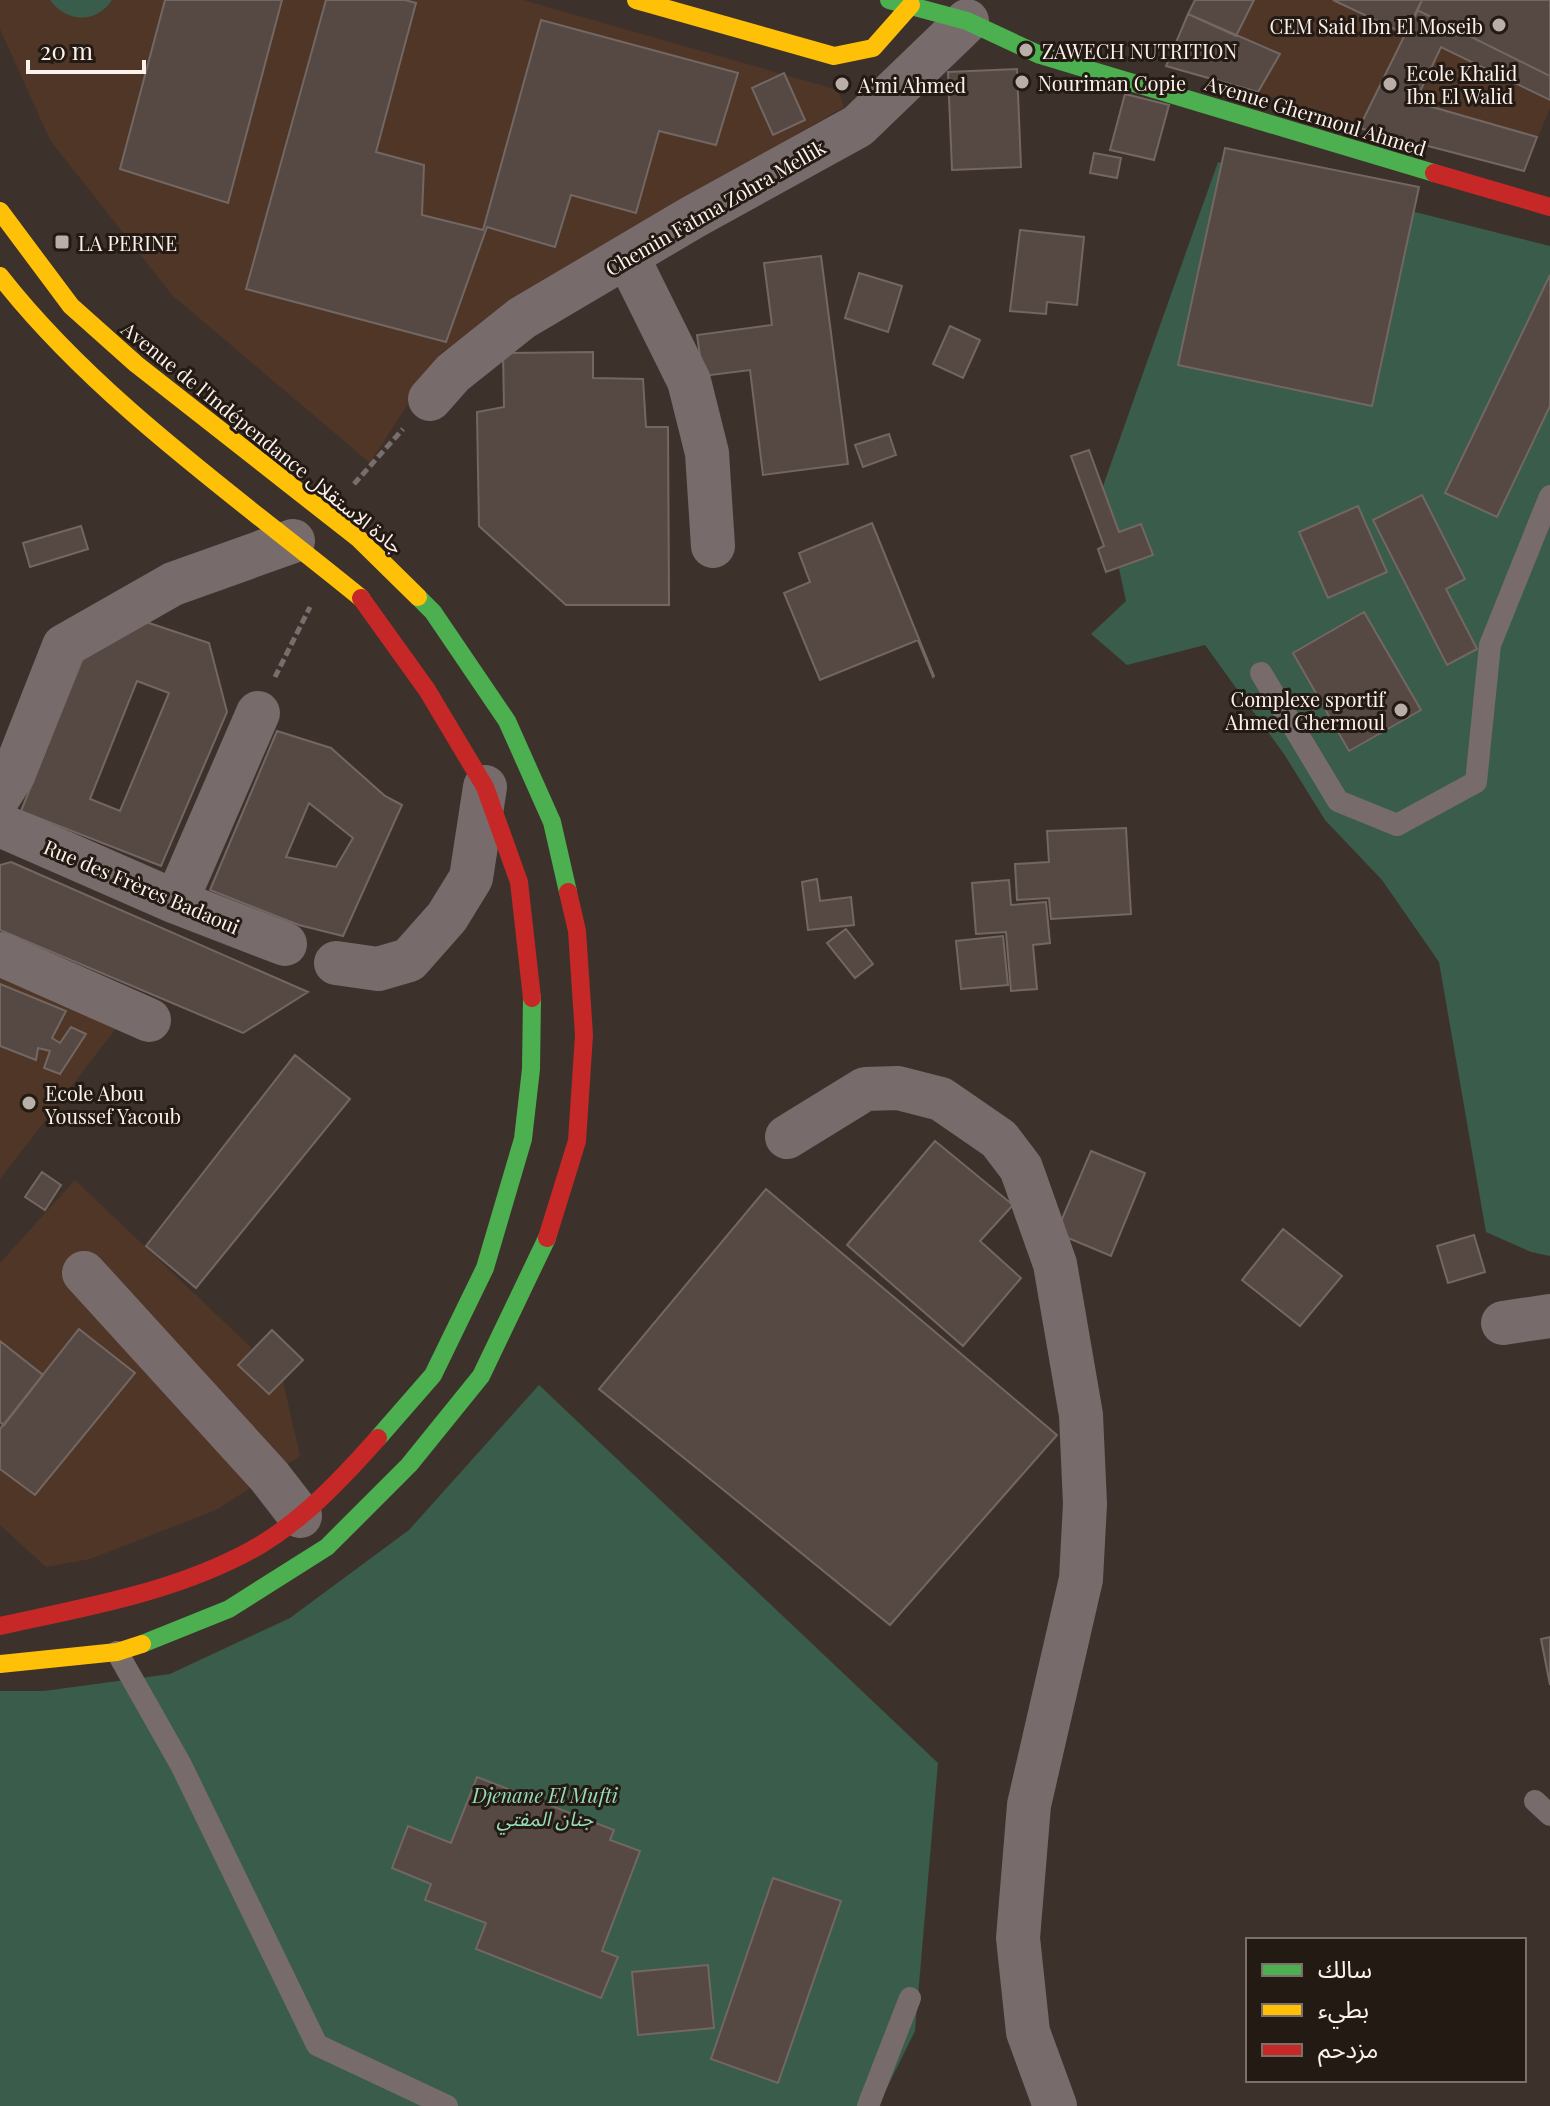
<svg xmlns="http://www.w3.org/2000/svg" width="1550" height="2106" viewBox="0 0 1550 2106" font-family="'Playfair Display','Noto Sans Arabic',serif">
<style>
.built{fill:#4f3627}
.green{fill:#3a5c4a}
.building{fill:#564944;stroke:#726763;stroke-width:2;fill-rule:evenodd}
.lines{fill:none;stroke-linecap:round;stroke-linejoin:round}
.path{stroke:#786e6d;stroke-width:5;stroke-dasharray:8 4;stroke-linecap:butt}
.lane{stroke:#786b6c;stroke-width:22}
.street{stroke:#786b6c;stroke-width:44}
.fast{stroke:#4caf50;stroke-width:18}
.slow{stroke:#ffc107;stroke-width:18}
.jam{stroke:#c62828;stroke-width:18}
.poi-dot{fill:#baafa8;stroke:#241a14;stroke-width:3}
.labels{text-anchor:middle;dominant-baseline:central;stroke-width:6;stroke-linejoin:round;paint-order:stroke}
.poi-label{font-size:20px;fill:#fdf2eb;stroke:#241a14;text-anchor:start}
.street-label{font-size:20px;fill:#fdf2eb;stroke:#241a14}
.park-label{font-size:20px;font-style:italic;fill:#96ddba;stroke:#241a14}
</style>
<rect width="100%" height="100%" fill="#3d322b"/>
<!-- built -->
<path class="built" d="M0 0H523L838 90 844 107 534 286 440 354 370 463 172 295 50 140 0 29Z
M1195 0H1550V108L1524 171 1359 128 1258 92 1166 66Z
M0 977 117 1027 0 1179Z
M75 1180 282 1377 300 1456 216 1510 90 1559 46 1567 0 1525V1263Z"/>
<!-- green -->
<path class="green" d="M50 0H112C96 24 67 23 50 0Z
M1218 162 1550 246V1256L1531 1252 1486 1232 1439 962 1382 880 1325 820 1284 754 1205 645 1127 665 1091 634 1126 601 1102 489Z
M539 1385 938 1763 915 2031 878 2106H0V1691H44L170 1674 290 1618 409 1530Z"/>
<!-- building -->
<path class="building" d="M165 0H282L228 203 120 169Z
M326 0H405L416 3 376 152 424 165 422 215 483 230 541 20 738 73 716 145 659 131 636 213 571 195 555 247 487 227 446 342 246 289Z
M1195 0H1254L1236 36 1188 14Z
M1333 0H1422L1407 35Z
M1422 0H1550V76L1417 10Z
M1417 10 1550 76V100L1441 47 1415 102 1537 137 1524 171 1359 128Z
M1188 14 1280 54 1258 92 1166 66Z
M1017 69 1021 167 952 170 948 72Z
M784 73 805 120 773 135 752 88Z
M1125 94 1169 105 1154 160 1110 150Z
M1225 148 1419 187 1372 406 1178 365Z
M1094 153 1121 158 1117 178 1090 173Z
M1020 230 1084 237 1077 305 1047 302 1046 314 1010 311Z
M821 256 848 464 763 475 750 370 703 376 697 335 772 325 764 263Z
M859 273 902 286 888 332 845 318Z
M1550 275V406L1497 517 1445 493Z
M950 326 980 340 963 378 933 364Z
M593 352V378L643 379 646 427H668L669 605H566L479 526 477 412 504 407 503 353Z
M889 434 896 455 863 467 855 445Z
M1089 450 1119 532 1141 524 1153 555 1106 572 1098 549 1104 546 1071 456Z
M1422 495 1465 579 1446 589 1477 649 1447 665 1373 520Z
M1358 506 1387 572 1328 598 1299 532Z
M872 523 934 676 933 677 918 640 820 680 784 593 810 582 799 553Z
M81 526 88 549 30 567 23 543Z
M1364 612 1421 710 1349 751 1293 653Z
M146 622 209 643 227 712 161 866 21 811 87 648ZM137 681 169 693 120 811 90 799Z
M277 731 331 748 385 796 402 805 343 936 299 925 210 890ZM309 803 353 838 336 867 286 857Z
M1126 828 1131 914 1051 919 1049 898 1017 900 1015 864 1049 862 1047 831Z
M11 862 308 992 243 1033 0 930V865Z
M817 879 820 901 851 897 854 925 808 930 802 882Z
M1009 880 1011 905 1046 902 1050 943 1033 945 1037 989 1011 991 1006 932 976 934 972 883Z
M846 929 873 964 855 978 827 943Z
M1003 936 1008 985 961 989 956 941Z
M0 984 66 1011 52 1038 60 1043 71 1027 86 1034 60 1074 44 1068 50 1051 38 1048 36 1060 0 1046Z
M295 1055 350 1099 196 1288 146 1246Z
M935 1141 1013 1205 980 1241 1021 1278 963 1346 847 1245Z
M1091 1151 1145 1173 1111 1256 1056 1233Z
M42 1172 61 1185 45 1210 25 1197Z
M766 1189 1057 1435 890 1625 599 1389Z
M1283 1229 1342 1276 1300 1326 1242 1280Z
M1474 1235 1485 1272 1448 1283 1437 1246Z
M79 1329 135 1373 35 1495 0 1469V1429Z
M272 1330 303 1360 269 1394 238 1365Z
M0 1341 43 1375 4 1425 0 1422Z
M1550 1637V1685L1541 1639Z
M477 1777 614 1830 610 1840 640 1851 602 1951 618 1957 601 1998 476 1949 486 1923 425 1900 431 1884 392 1868 408 1826 451 1843Z
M773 1878 841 1901 778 2083 711 2059Z
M708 1965 714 2028 638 2035 632 1972Z"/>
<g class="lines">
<!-- path -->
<path class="path" d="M354 484 403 429
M275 677 310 607"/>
<!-- lane -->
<path class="lane" d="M1261 673 1338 801 1397 825 1476 782 1490 645 1550 496
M117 1652 181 1765 317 2045 447 2106
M1535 1801 1550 1815
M868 2106 910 1998"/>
<!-- street -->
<path class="street" d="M627 256 689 381 707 453 713 546
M430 399 453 373 522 318 693 217 858 126 967 21
M0 795 14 773 64 646 173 584 293 541
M0 825 176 902 285 944
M176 902 258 713
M0 954 149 1020
M336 963 378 969 409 960 447 917 471 878 485 787
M787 1137 865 1089 898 1088 941 1099 999 1139 1021 1168 1055 1264 1081 1415 1085 1504 1081 1579 1029 1805 1018 1938 1028 2032 1055 2106
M84 1273 269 1476 300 1516
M1503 1323 1550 1316"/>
<!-- fast -->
<path class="fast" d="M889 0 967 21 1040 55 1434 173
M418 597 433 612 507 721 552 822 568 892
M378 1438 433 1375 485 1268 523 1139 531 1069 532 998
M142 1644 229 1609 327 1547 409 1465 481 1376 547 1238"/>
<!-- slow -->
<path class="slow" d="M636 0 834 56 873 48 911 5
M0 211 71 306 136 364 359 539 418 597
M0 276C96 399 240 499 361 598
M0 1664 117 1652 142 1644"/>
<!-- jam -->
<path class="jam" d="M1434 173 1550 207
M361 598 427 690 485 787 519 882 532 998
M547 1238 577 1141 584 1035 577 931 568 892
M0 1626C81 1608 165 1594 240 1556 294 1530 339 1482 378 1438"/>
</g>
<!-- markers -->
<g class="poi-dot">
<circle cx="1499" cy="25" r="8"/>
<circle cx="1026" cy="50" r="8"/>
<circle cx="1022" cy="82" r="8"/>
<circle cx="842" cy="84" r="8"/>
<circle cx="1390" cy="84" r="8"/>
<rect x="54" y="234" width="16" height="16" rx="4"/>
<circle cx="1401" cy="710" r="8"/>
<circle cx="29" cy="1103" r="8"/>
</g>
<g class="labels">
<!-- poi labels -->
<g class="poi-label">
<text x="1483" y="25" text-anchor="end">CEM Said Ibn El Moseib</text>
<text x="1042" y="50">ZAWECH NUTRITION</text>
<text x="1406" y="72">Ecole Khalid<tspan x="1406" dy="23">Ibn El Walid</tspan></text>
<text x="1038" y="82">Nouriman Copie</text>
<text x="858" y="84">A'mi Ahmed</text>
<text x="78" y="242">LA PERINE</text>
<text x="1385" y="698" text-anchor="end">Complexe sportif<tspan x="1385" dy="23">Ahmed Ghermoul</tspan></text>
<text x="45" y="1092">Ecole Abou<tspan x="45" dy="23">Youssef Yacoub</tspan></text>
</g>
<!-- street labels -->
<g class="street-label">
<text transform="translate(1316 115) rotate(17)">Avenue Ghermoul Ahmed</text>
<text transform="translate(715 207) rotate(-30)">Chemin Fatma Zohra Mellik</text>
<text transform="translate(263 437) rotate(39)">Avenue de l'Indépendance جادة الاستقلال</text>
<text transform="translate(142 886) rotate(23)">Rue des Frères Badaoui</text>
</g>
<!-- park labels -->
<g class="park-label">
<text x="545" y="1794">Djenane El Mufti<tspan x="545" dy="23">جنان المفتي</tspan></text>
</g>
</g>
<!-- legend -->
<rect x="1246" y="1938" width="280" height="144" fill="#241a14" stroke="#7b706a" stroke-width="2"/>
<rect x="1262" y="1964" width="40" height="12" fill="#4caf50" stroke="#7b706a" stroke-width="2"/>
<text x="1318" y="1978" font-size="24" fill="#fdf2eb">سالك</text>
<rect x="1262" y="2004" width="40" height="12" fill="#ffc107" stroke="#7b706a" stroke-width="2"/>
<text x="1318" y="2018" font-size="24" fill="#fdf2eb">بطيء</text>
<rect x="1262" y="2044" width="40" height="12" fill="#c62828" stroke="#7b706a" stroke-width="2"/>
<text x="1318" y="2058" font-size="24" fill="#fdf2eb">مزدحم</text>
<!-- scale -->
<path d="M28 60v12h116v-12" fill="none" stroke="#fdf2eb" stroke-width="4"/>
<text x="40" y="60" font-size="24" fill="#fdf2eb" stroke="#241a14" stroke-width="6" paint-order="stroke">20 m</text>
</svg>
